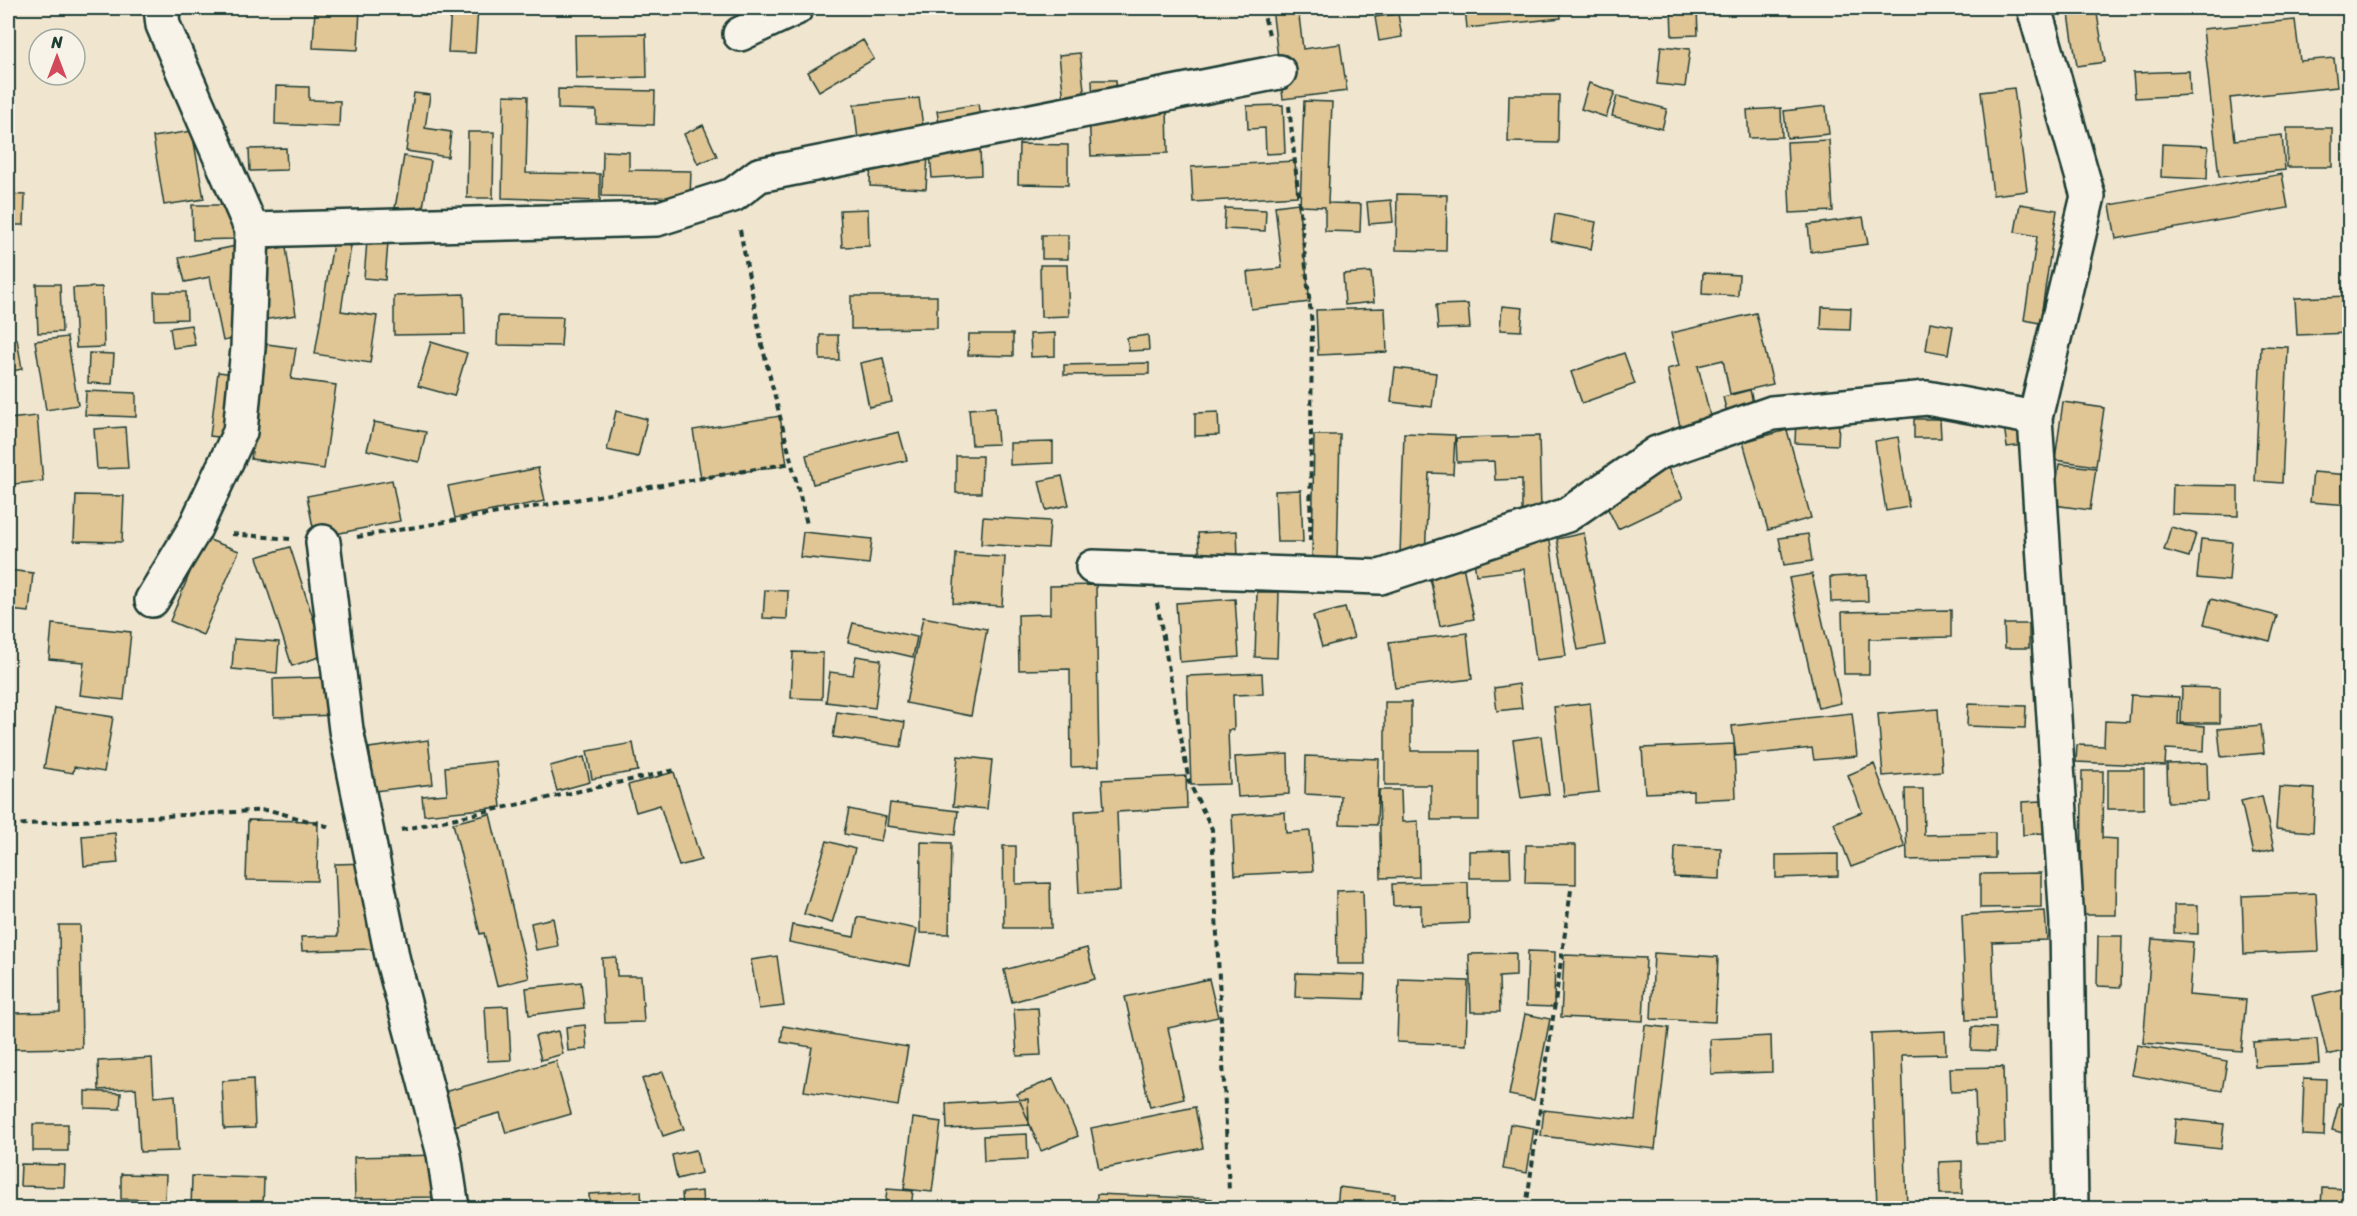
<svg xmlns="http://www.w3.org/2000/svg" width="2357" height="1216" viewBox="0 0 2357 1216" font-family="Sriracha,sans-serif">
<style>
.building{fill:#e0c595;stroke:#1f3d34;stroke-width:1.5}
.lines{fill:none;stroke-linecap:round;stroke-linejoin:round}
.minor-casing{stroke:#1f3d34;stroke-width:38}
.path{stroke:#1f3d34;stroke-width:4;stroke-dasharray:6 4.5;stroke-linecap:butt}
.minor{stroke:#f7f3e8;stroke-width:33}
</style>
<rect width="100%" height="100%" fill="#f0e5cf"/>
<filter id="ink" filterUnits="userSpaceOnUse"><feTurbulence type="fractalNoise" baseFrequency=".0167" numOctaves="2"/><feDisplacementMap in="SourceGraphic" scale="12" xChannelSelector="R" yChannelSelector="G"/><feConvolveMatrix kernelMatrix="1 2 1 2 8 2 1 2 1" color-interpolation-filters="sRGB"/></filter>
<g filter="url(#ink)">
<!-- building -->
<path class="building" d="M315 8H360L358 50 313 48Z
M451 8H478L475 53 448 52Z
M1272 8H1298L1303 49 1340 44 1347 91 1283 99Z
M1465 8H1560L1561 18 1467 28Z
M1671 8H1697L1698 35 1672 36Z
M2068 8H2096L2105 62 2077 66Z
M2330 8H2350V13H2330Z
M1398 14 1402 37 1379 41 1375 17Z
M2295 20 2300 61 2334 58 2337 87 2230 98 2235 140 2282 135 2285 170 2219 177 2203 29Z
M2347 26H2350V88Z
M646 34 647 77 576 79 575 35Z
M863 40 874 59 819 91 808 72Z
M1661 46 1690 49 1685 87 1657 84Z
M1080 53 1086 108 1065 110 1059 55Z
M2189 71 2190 95 2135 98 2133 73Z
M1092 80H1116L1117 102 1093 103Z
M1589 83 1615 92 1606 117 1581 109Z
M276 86 309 87V100L340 101 339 127 275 124Z
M2014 88 2027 191 1993 195 1981 92Z
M558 89 655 91 654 125 596 123V110L558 109Z
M414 93 430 95 425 128 451 132 448 157 406 151Z
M504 95 528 96 526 173 600 174V201L502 198Z
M1509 95H1559L1558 143 1508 142Z
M1617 96 1667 109 1662 129 1612 116Z
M919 98 925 141 859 148 854 105Z
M1304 101 1332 102 1328 203 1361 204 1360 232 1325 231V207L1300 206Z
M978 104 982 129 941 136 937 111Z
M1283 105 1285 153 1266 154 1265 128 1248 129 1247 106Z
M1826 106 1829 134 1787 138 1784 111Z
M1167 108 1168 153 1091 156 1089 111Z
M1781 108 1782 137 1749 138 1747 110Z
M703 125 717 156 698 164 684 134Z
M2287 128H2332V167H2287Z
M192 131 204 199 164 205 153 137Z
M468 132H494L493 198H467Z
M1829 140 1833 211 1790 213 1787 142Z
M1019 144 1068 145V185L1018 184Z
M2162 144 2208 146 2207 179 2161 177Z
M286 148 287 170 250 171 249 149Z
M980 148 981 175 932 178 930 152Z
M603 151 629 152V170L691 171 690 198 602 196Z
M871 153 928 155 926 189 870 186Z
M404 156 431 161 422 213 395 208Z
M1295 161 1297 196 1193 202 1191 167Z
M2282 174 2288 208 2116 239 2110 205Z
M8 194 25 195 24 225H8Z
M1397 194 1447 195 1446 251 1396 250Z
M1391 200 1393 222 1369 224 1367 202Z
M1298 203 1310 302 1251 309 1247 272 1282 268 1275 206Z
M2020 204 2057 210 2040 323 2024 320 2037 236 2015 232Z
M192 205H233L234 239 193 240Z
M1225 208 1266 210 1265 231 1224 229Z
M868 209 869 246 842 247 840 210Z
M1555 214 1596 222 1591 249 1551 241Z
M1863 217 1868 244 1811 252 1808 225Z
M1042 235H1068V259H1042Z
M367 241 388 242 385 280 364 278Z
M333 243 351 246 341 311 377 316 370 363 315 354Z
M236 246 255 335 223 341 210 277 185 282 179 258Z
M286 247 296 315 262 320 251 252Z
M1040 265H1067L1069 316 1041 317Z
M1371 272 1374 302 1345 305 1343 274Z
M1703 273 1739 275 1738 296 1702 294Z
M36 284H60L62 332 38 333Z
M102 287 104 347 76 348 73 288Z
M154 292H186L187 319 155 320Z
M464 294 465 334 394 335V296Z
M851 296H937V328L851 329Z
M2350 296V333L2297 335 2295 298Z
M1468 304 1470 328 1438 329 1436 305Z
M1502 306 1523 308 1521 331 1500 330Z
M1822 307 1851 308 1850 330 1821 329Z
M1385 308 1387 352 1318 355 1316 310Z
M1756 313 1773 384 1730 394 1723 360 1698 366 1713 428 1682 435 1667 369 1679 366 1671 333Z
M498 316 563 317 561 346 497 345Z
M1930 322 1953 326 1948 354 1926 350Z
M191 325 195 345 173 348 170 328Z
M1055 333V356L1031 357 1030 334Z
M969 334H1013V356L968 355Z
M820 335H838L839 360H820Z
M1148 335 1149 350 1129 351 1127 338Z
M67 337 78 405 46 410 35 341Z
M17 339 22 369 8 372V340Z
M431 342 467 353 454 396 418 386Z
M267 344 296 348 291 379 336 385 324 469 251 459Z
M2261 346 2288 347 2282 483 2255 481Z
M89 353 114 354 112 384 88 383Z
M1624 353 1635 384 1582 403 1571 372Z
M883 358 892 402 869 407 860 363Z
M1149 363V374L1064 375V365Z
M1395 368 1436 373 1432 407 1391 402Z
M218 372 243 375 235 439 210 436Z
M1750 390 1756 415 1729 421 1723 397Z
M86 391 136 393V417L85 415Z
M2063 402 2104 408 2096 466 2055 460Z
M995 407 998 444 972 445 969 409Z
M616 411 647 419 638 457 607 450Z
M2002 411 2034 444 2007 447Z
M1218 412 1219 435 1195 436V413Z
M37 416 43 481 14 484 8 419Z
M780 416 787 465 701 478 693 430Z
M1796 419 1839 421 1838 445 1795 443Z
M1914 419H1940L1941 438H1914Z
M374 422 426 432 419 462 367 450Z
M125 427 128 468 97 469 94 429Z
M1787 430 1811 518 1768 530 1743 442Z
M899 432 907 460 813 484 806 455Z
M1404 433 1455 435 1453 474 1429 473 1425 556 1400 555Z
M1314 435H1340L1337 560 1312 559Z
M1539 436 1541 511 1522 512V479L1495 480 1494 461 1457 462 1456 438Z
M1898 437 1909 507 1886 511 1875 441Z
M1053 442V463L1010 465V443Z
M956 456H982L981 493H956Z
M1665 462 1683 498 1618 529 1600 493Z
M2059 464 2096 468 2090 510 2054 505Z
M8 465 12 509H8Z
M538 468 545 501 455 518 448 486Z
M2313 472 2350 475V505L2310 502Z
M1062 476 1069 505 1046 510 1039 481Z
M392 480 400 521 315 538 307 496Z
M2173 485 2238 486V516L2172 514Z
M1301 490 1303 542H1277L1275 491Z
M76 495 124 496 122 542 74 541Z
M983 517 1050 521 1048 548 981 544Z
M2171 527 2196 534 2189 557 2164 550Z
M1237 531 1238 559 1200 562 1198 533Z
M803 532 872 539 869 564 800 557Z
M1584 533 1605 645 1578 650 1557 539Z
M1808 534 1812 561 1784 565 1779 538Z
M204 538 239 551 203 635 170 621Z
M2201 539 2232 542 2229 581 2197 578Z
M1550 541 1566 656 1536 660 1524 569 1476 575 1473 552Z
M290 547 325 655 292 666 257 557Z
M956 554 1005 557 1002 606 953 603Z
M1461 556 1474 619 1440 626 1427 563Z
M8 570 33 573 29 612 8 610Z
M1812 574 1841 703 1818 708 1789 578Z
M1867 575 1868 601 1831 602 1830 577Z
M1096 585 1099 766 1071 767 1070 669 1019 670 1018 615 1050 614V586Z
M765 590 788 591 787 619 763 618Z
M1257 592H1279L1277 658 1255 657Z
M1235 599 1239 657 1180 662 1176 603Z
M2211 599 2277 616 2270 641 2204 624Z
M1345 608 1354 638 1322 647 1313 616Z
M1951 610V637L1869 639V674H1844L1842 612Z
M923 617 987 629 971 716 906 703Z
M853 623 917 637 913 657 848 642Z
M52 624 131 632 124 700 80 695 84 662 49 659Z
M2004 624H2029V648H2005Z
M1467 633 1472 679 1395 688 1389 642Z
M234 639 279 642 277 673 232 669Z
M793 652 823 653 822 699 791 698Z
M856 656 881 660 875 708 826 702 830 672 853 675Z
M1262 673 1263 694 1233 695 1234 730H1228L1230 784 1191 785 1187 676Z
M337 677 338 715 274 717 273 679Z
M1519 684 1522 708 1497 711 1494 688Z
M2182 687 2220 688V723H2181Z
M2131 695 2179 697 2178 724 2205 726 2204 751 2166 749 2165 766 2076 762 2077 745 2104 746 2105 721 2129 722Z
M1385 702H1411V751H1479V820H1431V785H1385Z
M1590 703 1599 792 1564 796 1554 707Z
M1968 704 2026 706 2025 728 1967 726Z
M55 708 113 717 104 772 74 767 73 773 44 768Z
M1938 709 1942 771 1883 776 1878 714Z
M837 712 905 722 901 747 833 737Z
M1852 713 1857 756 1814 760 1812 748 1736 756 1732 726Z
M2261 725 2264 753 2221 757 2218 729Z
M1541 736 1549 794 1521 798 1513 740Z
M428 740 433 784 375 791 369 748Z
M633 743 638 771 592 779 587 751Z
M1734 744 1736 798 1693 800V791L1645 793 1642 748Z
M1288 754 1289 794 1238 797 1235 757Z
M958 756 992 760 987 809 953 806Z
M1306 756 1379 759 1377 825 1340 824 1341 796 1305 794Z
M584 757 590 782 557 791 550 766Z
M496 761 501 807 424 815 422 796 447 794 445 767Z
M2207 763 2208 801 2168 802 2167 764Z
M1874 764 1905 847 1851 867 1834 823 1862 812 1848 775Z
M2108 769H2144V809H2108Z
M2082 771H2103L2102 838 2117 839 2116 915H2081Z
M674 772 701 860 679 866 660 805 636 812 628 785Z
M1186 776 1187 808 1117 812 1120 891 1079 893 1075 811 1104 809 1102 780Z
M2279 787 2315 789 2313 832 2276 829Z
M1905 789H1923L1924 835 1995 833V858L1907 860Z
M1379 790H1401L1402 822 1418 821 1419 877 1381 878Z
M2262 796 2274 849 2253 854 2241 801Z
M2042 801 2044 833 2023 835 2022 802Z
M890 803 958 811 955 835 887 826Z
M849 809 886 817 881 841 844 834Z
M1285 812 1286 833 1310 831 1313 871 1235 875 1232 815Z
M490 814 529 978 497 986 484 933 480 934 453 823Z
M248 820 318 821 317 881 246 880Z
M115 833 118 863 84 866 82 836Z
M827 841 855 849 832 923 804 914Z
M921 842 951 843 949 934 920 933Z
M1526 845H1576V884L1525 883Z
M1003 846H1016V884L1050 883 1051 928H1004Z
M1675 846 1721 848 1720 879 1674 877Z
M1510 850 1511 878H1469V851Z
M1838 854V876L1776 878V855Z
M368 863 372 949 302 951 301 937 338 936 335 864Z
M2041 873V907L1980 908V874Z
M1468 882 1469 923 1421 925V905L1393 906 1392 884Z
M1363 890 1365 964H1337L1336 891Z
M2316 893 2319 951 2244 954 2242 896Z
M2174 905H2198V934L2174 933Z
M2045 911 2047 940 1992 942 1995 1019 1966 1020 1962 915Z
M858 917 917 929 910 966 789 942 792 925 854 937Z
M553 918 558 946 536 950 531 923Z
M59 925H80L82 1048 13 1049V1013L60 1012Z
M2098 936H2122L2121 987 2097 986Z
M2152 939 2193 942 2189 995 2246 1000 2241 1051 2143 1043Z
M1087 948 1095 979 1012 1002 1004 970Z
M1528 951 1555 952 1554 1007 1526 1006Z
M1516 953V976L1499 977 1500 1012H1471L1469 954Z
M1654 953 1718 957 1715 1022 1651 1019Z
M1564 955 1646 958 1643 1021 1561 1017Z
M777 956 784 1006 759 1009 751 960Z
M616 957 617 976H641L644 1022 605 1023 602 958Z
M1296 973 1365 975 1364 999 1295 997Z
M1209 979 1218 1017 1168 1028 1184 1099 1150 1107 1125 997Z
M1399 979 1468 981 1466 1045 1397 1042Z
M581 982 584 1008 529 1015 526 988Z
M2350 987V1070L2344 1051 2327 1055 2313 996Z
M508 1006 511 1060 488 1061 485 1007Z
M1038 1008 1041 1055 1017 1056 1014 1009Z
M1525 1014 1550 1019 1534 1100 1509 1095Z
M585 1025 587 1049 568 1051 566 1027Z
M1645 1025 1669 1028 1655 1149 1541 1136 1544 1110 1635 1120Z
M783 1026 908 1047 898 1106 804 1091 812 1047 781 1042Z
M1972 1027 1996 1028 1995 1051 1971 1050Z
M558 1031 563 1054 541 1060 535 1036Z
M1945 1031 1946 1054 1902 1055 1907 1208H1877L1871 1034Z
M1771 1036 1772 1072 1711 1074 1710 1039Z
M2317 1039 2319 1064 2255 1067 2253 1042Z
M2137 1045 2227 1061 2222 1091 2131 1075Z
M152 1058 154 1097 175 1095 178 1151 140 1152 136 1088 99 1090 98 1061Z
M556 1061 571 1114 506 1133 500 1113 443 1129 433 1095Z
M2003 1067 2005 1143 1977 1144 1975 1091 1951 1092 1950 1068Z
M663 1072 684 1129 663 1136 642 1079Z
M2304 1078 2326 1079 2324 1136 2302 1135Z
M253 1079 255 1128 224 1129 222 1081Z
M1053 1079 1078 1136 1041 1151 1017 1094Z
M85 1091 121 1093 120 1109 85 1108Z
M1028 1099 1029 1125 947 1129 946 1104Z
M2339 1103 2350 1106V1135L2332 1130Z
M1195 1107 1203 1148 1099 1169 1091 1128Z
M913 1118 941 1122 932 1192 904 1189Z
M2176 1119 2224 1124 2221 1149 2174 1144Z
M33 1124H68V1151H33Z
M1510 1124 1534 1128 1527 1173 1503 1169Z
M1027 1134 1028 1159 984 1161 983 1136Z
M696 1150 701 1173 677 1179 672 1155Z
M440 1155 441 1197 355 1198 354 1157Z
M1962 1161V1194H1940L1939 1162Z
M21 1164 65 1165 64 1187 20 1186Z
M121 1174 166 1175 165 1200 121 1199Z
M192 1176 264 1178 263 1208H191Z
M1339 1187 1395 1194 1394 1208H1337Z
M2322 1188 2350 1189V1208H2321Z
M887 1189 913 1191 911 1208H885Z
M641 1191 642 1208H590L589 1194Z
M702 1191 703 1208H683L682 1193Z
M1097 1194 1212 1199 1211 1208H1096Z
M1439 1201 1506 1208H1438Z
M404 1203 405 1208H358Z
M1716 1203 1761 1206V1208H1716Z"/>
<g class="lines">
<!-- minor casing -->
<g class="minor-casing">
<path id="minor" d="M2034 8 2088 196 2035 418 2067 923 2071 1208
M740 34 796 8
M252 230 657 219 733 195 759 175 1279 72
M323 542 346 730 393 961 444 1154 452 1208
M1093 567 1380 577 1567 515 1657 453 1772 413 1927 398 2035 418
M152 600 194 530 240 432 248 348 252 230 163 25 161 8"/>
</g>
<!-- path -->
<path class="path" d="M1262 8 1270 38
M1289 106 1312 325 1310 541
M740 230 762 345 807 524
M232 534 290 539
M357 537 791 463
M1157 603 1189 782 1212 829 1229 1191
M10 825 269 810 330 827
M401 830 676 770
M1526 1208 1571 890"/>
<!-- minor -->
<use href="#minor" class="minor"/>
</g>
</g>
<!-- margin -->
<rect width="2357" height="1216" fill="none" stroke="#f7f3e8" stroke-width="30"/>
<rect x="15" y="15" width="2327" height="1186" fill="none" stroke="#1f3d34" stroke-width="2" filter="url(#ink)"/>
<!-- north arrow -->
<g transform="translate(57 57)"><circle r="28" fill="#f7f3e8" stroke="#a1aaa0" stroke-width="1.5"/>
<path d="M0-4.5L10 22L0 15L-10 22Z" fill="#d1495b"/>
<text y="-9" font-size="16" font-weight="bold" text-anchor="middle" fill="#1f3d34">N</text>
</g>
</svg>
